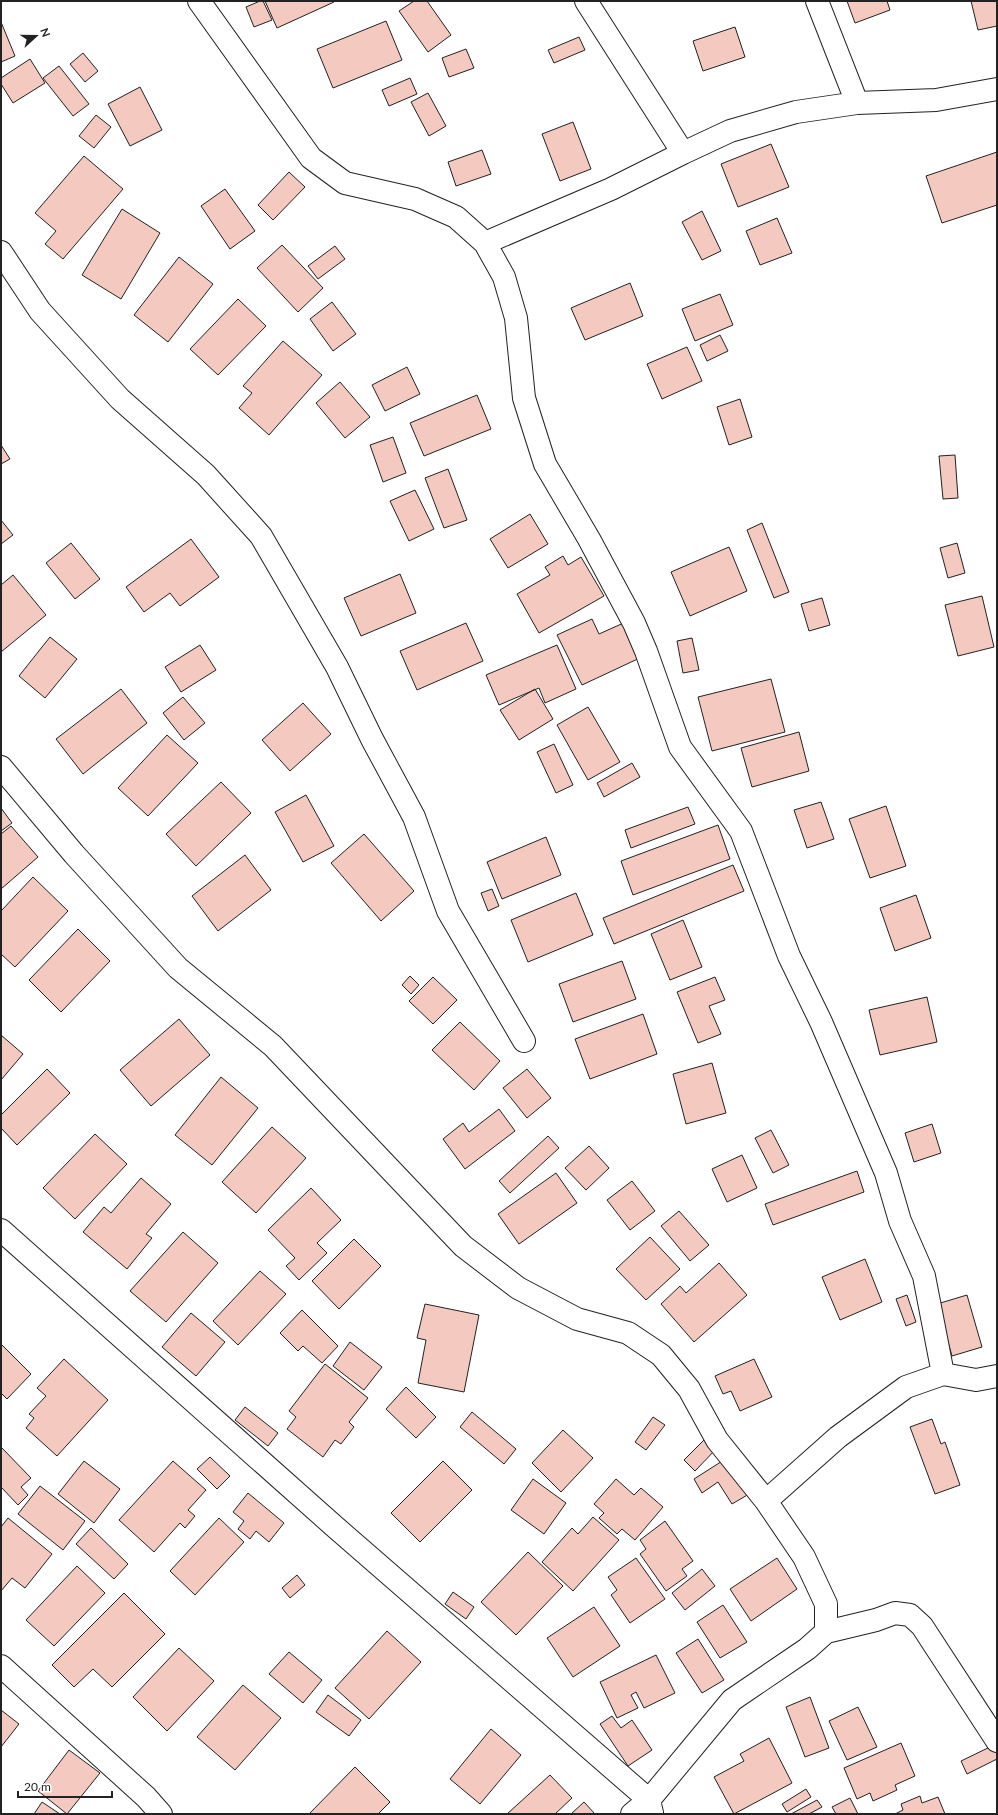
<svg xmlns="http://www.w3.org/2000/svg" width="998" height="1815" viewBox="0 0 998 1815" font-family="Lato,sans-serif">
<style>
.building{fill:#f3c9c0;stroke:#222}
.lines{fill:none;stroke-linecap:round;stroke-linejoin:round}
.minor-casing{stroke:#222;stroke-width:24}
.minor{stroke:#fff;stroke-width:22}
</style>
<rect width="100%" height="100%" fill="#fff"/>
<!-- building -->
<path class="building" d="M260 1H263L272 20 254 27 246 7Z
M265 1H333L334 2 277 28Z
M414 1H427L451 35 428 52 399 11Z
M847 1H887L890 10 855 23Z
M971 1H997V26L978 30Z
M386 21 402 60 333 88 317 49Z
M1 22 15 56 1 62Z
M735 27 745 57 703 71 693 41Z
M579 37 585 50 554 63 548 50Z
M466 49 474 68 449 77 442 58Z
M83 53 98 71 85 82 70 64Z
M30 59 45 83 13 103 1 84V78Z
M59 66 89 104 73 116 43 78Z
M410 78 417 94 389 106 382 90Z
M140 87 162 130 130 146 108 104Z
M428 93 446 126 429 136 411 102Z
M96 115 111 127 94 148 79 136Z
M573 122 591 169 560 181 542 134Z
M771 144 789 187 738 207 721 164Z
M482 150 491 174 456 186 448 162Z
M997 152V205L942 223 926 176Z
M84 156 123 189 63 259 45 244 56 231 35 213Z
M289 172 305 187 273 220 258 205Z
M225 189 255 231 230 249 201 206Z
M122 209 160 233 121 299 82 275Z
M702 211 721 251 702 260 682 222Z
M777 218 792 253 760 265 746 231Z
M282 245 323 288 298 312 257 268Z
M335 246 345 259 318 279 308 266Z
M179 257 213 284 168 342 134 315Z
M630 283 643 316 585 340 571 308Z
M720 294 733 325 695 341 682 309Z
M238 299 266 326 218 375 190 349Z
M332 302 356 334 333 351 310 319Z
M720 335 728 351 707 361 700 345Z
M283 341 322 375 269 435 239 408 252 393 243 386Z
M687 347 702 381 662 399 647 364Z
M407 367 420 394 385 411 372 385Z
M340 382 370 417 345 438 316 403Z
M477 395 491 429 424 456 410 423Z
M740 399 752 437 729 445 717 407Z
M393 437 406 473 383 482 370 445Z
M1 445 10 459 1 464Z
M955 455 958 498 943 499 939 456Z
M448 469 467 520 444 528 425 478Z
M415 490 434 529 409 541 390 501Z
M530 514 548 544 508 568 490 539Z
M1 520 13 535 1 544Z
M762 523 789 592 774 598 747 530Z
M191 539 219 577 180 606 170 593 144 612 126 587Z
M71 543 100 579 75 599 46 563Z
M957 543 965 573 948 578 940 548Z
M729 547 747 591 690 616 671 572Z
M563 556 568 565 581 557 604 596 539 633 517 594 550 575 545 567Z
M400 574 416 613 361 636 344 598Z
M13 575 46 615 1 652V585Z
M982 596 994 647 958 656 945 605Z
M822 598 830 625 809 631 801 604Z
M592 619 599 634 628 621 644 656 582 685 557 635Z
M466 623 483 661 417 690 400 651Z
M50 637 77 659 45 698 19 676Z
M692 638 699 670 683 673 677 641Z
M200 645 216 670 181 692 165 667Z
M557 645 576 689 545 703 539 688 499 705 486 675Z
M771 679 785 732 712 751 698 697Z
M121 689 147 723 83 774 56 739Z
M535 689 553 719 519 740 500 710Z
M183 697 205 723 184 740 163 713Z
M303 703 331 734 290 771 262 740Z
M588 707 620 762 588 780 557 725Z
M799 732 809 771 752 787 741 748Z
M167 735 198 763 148 816 118 788Z
M554 744 573 785 556 793 537 752Z
M632 763 640 777 604 797 597 783Z
M221 782 251 813 196 866 166 834Z
M306 795 334 846 303 862 275 812Z
M821 802 834 839 807 848 794 810Z
M886 806 906 866 870 878 849 819Z
M688 807 695 824 631 848 625 830Z
M1 808 12 823 1 831Z
M718 825 730 859 633 895 621 861Z
M11 826 38 857 1 889V834Z
M364 834 414 891 381 921 331 863Z
M546 837 561 875 502 899 487 862Z
M245 855 271 890 218 931 192 896Z
M733 865 744 891 614 944 603 918Z
M33 877 68 911 15 967 1 954V911Z
M492 889 499 906 488 911 481 893Z
M576 893 593 935 528 962 511 920Z
M916 895 931 938 895 951 880 908Z
M683 920 702 967 670 980 651 934Z
M78 929 110 961 61 1012 29 980Z
M622 961 636 999 573 1022 559 984Z
M410 976 419 985 411 994 402 985Z
M433 977 457 1000 433 1024 409 1001Z
M715 977 725 1000 709 1006 721 1034 698 1043 677 992Z
M927 997 937 1042 880 1055 869 1010Z
M643 1014 657 1054 590 1079 575 1039Z
M179 1019 210 1055 151 1106 120 1070Z
M460 1022 500 1061 474 1090 432 1050Z
M1 1035 23 1054 1 1080Z
M712 1063 726 1113 686 1124 673 1074Z
M47 1069 70 1093 17 1145 1 1128V1115Z
M527 1069 551 1098 527 1118 503 1088Z
M221 1077 258 1108 212 1165 175 1135Z
M499 1109 515 1131 465 1169 443 1139 463 1123 469 1132Z
M932 1124 941 1153 914 1162 905 1133Z
M272 1127 306 1158 256 1213 222 1182Z
M771 1130 789 1165 773 1173 755 1138Z
M95 1134 127 1164 75 1219 43 1188Z
M548 1136 559 1148 510 1193 499 1181Z
M589 1146 609 1168 586 1190 565 1168Z
M742 1155 757 1188 727 1202 712 1169Z
M857 1171 864 1192 773 1225 765 1204Z
M556 1173 577 1203 519 1244 498 1214Z
M141 1178 171 1204 146 1234 152 1238 127 1269 83 1232 104 1207 111 1213Z
M632 1181 655 1211 630 1230 607 1200Z
M311 1188 341 1220 317 1243 327 1253 299 1280 286 1266 295 1258 268 1230Z
M679 1211 709 1245 690 1261 661 1226Z
M183 1232 218 1263 166 1322 130 1291Z
M650 1237 680 1269 646 1300 616 1269Z
M354 1239 381 1266 339 1309 312 1281Z
M865 1259 882 1302 840 1320 822 1277Z
M719 1263 747 1295 694 1342 661 1304 680 1286 686 1293Z
M260 1271 286 1294 238 1345 213 1321Z
M907 1295 916 1322 906 1326 896 1299Z
M967 1295 982 1347 952 1356 937 1304Z
M425 1304 479 1315 464 1392 418 1383 426 1340 417 1338Z
M302 1310 338 1346 322 1363 303 1346 298 1351 280 1333Z
M191 1313 225 1342 196 1376 162 1347Z
M350 1342 382 1367 364 1390 333 1366Z
M1 1344 31 1374 7 1399 1 1393Z
M64 1359 108 1400 57 1456 26 1428 34 1418 29 1414 46 1396 37 1388Z
M754 1359 772 1397 740 1411 731 1391 723 1394 715 1376Z
M325 1364 368 1398 349 1422 354 1427 341 1444 335 1440 323 1457 287 1429 296 1417 289 1411Z
M406 1387 436 1417 416 1438 386 1409Z
M245 1407 278 1433 268 1446 235 1420Z
M472 1412 516 1449 504 1464 460 1427Z
M653 1417 665 1425 646 1450 635 1442Z
M932 1419 941 1444 945 1442 960 1485 935 1494 910 1427Z
M563 1430 593 1458 561 1492 532 1463Z
M706 1438 717 1448 695 1471 684 1460Z
M1 1447 31 1478 21 1487 28 1495 18 1505 1 1487Z
M210 1457 230 1476 217 1489 197 1469Z
M727 1458 749 1494 732 1504 718 1482 702 1493 694 1479Z
M84 1461 120 1489 94 1523 58 1494Z
M173 1461 206 1490 188 1510 195 1516 185 1528 180 1523 154 1552 119 1520Z
M443 1461 472 1490 420 1542 391 1513Z
M533 1479 566 1503 544 1534 511 1510Z
M616 1479 634 1495 641 1488 663 1507 635 1540 622 1529 617 1534 599 1518 604 1513 594 1504Z
M40 1486 85 1521 63 1550 18 1514Z
M248 1493 284 1523 269 1542 256 1531 250 1539 238 1529 244 1521 233 1512Z
M593 1517 619 1540 573 1591 542 1562 572 1528 578 1534Z
M8 1518 52 1554 25 1588 12 1578 1 1591V1527Z
M219 1518 244 1542 195 1595 170 1571Z
M665 1521 693 1561 682 1569 687 1576 666 1591 640 1554 646 1549 640 1540Z
M91 1528 128 1564 114 1579 76 1544Z
M528 1552 563 1586 516 1635 481 1602Z
M636 1558 665 1599 630 1623 611 1595 617 1590 608 1577Z
M777 1558 797 1589 751 1621 730 1589Z
M77 1566 105 1593 54 1646 26 1620Z
M702 1569 715 1586 685 1610 672 1593Z
M297 1575 305 1585 290 1598 282 1588Z
M453 1592 474 1607 466 1619 445 1604Z
M124 1593 165 1634 112 1687 93 1669 74 1687 52 1665Z
M723 1605 747 1642 720 1658 697 1622Z
M594 1607 620 1646 573 1677 547 1638Z
M387 1631 421 1662 369 1719 335 1688Z
M698 1639 724 1680 702 1693 676 1653Z
M179 1648 214 1681 167 1731 133 1697Z
M289 1652 322 1680 303 1703 269 1674Z
M656 1655 675 1693 644 1708 636 1692 631 1695 638 1708 617 1718 600 1682Z
M243 1685 281 1718 235 1770 197 1737Z
M328 1695 361 1720 349 1736 316 1712Z
M810 1697 829 1748 805 1757 786 1707Z
M858 1707 877 1747 847 1760 829 1721Z
M1 1710 19 1724 1 1747Z
M612 1716 621 1728 632 1720 652 1750 628 1766 600 1724Z
M491 1729 521 1755 480 1804 450 1779Z
M769 1738 792 1783 734 1814 714 1777 744 1761 740 1754Z
M901 1743 915 1776 895 1785 897 1790 873 1801 870 1793 857 1799 844 1768Z
M994 1745 997 1751V1759L967 1774 961 1761Z
M69 1750 100 1773 67 1814 38 1791Z
M355 1767 390 1802 378 1814H309Z
M550 1775 572 1798 555 1814H507Z
M806 1789 811 1797 787 1812 782 1804Z
M920 1796 922 1803 938 1797 945 1814H895L903 1810 901 1804Z
M850 1798 858 1814H836L832 1807Z
M817 1800 822 1807 809 1814H791Z
M42 1802 60 1814H34Z
M584 1802 595 1814H571Z"/>
<g class="lines">
<!-- minor casing -->
<g class="minor-casing">
<path id="minor" d="M199 1 311 158 345 183 415 199 456 217 485 243 504 277 516 318 524 398 545 464 589 539 634 623 646 651 680 747 741 831 789 956 821 1022 886 1173 900 1221 924 1276 943 1374
M586 1 683 153
M817 1 857 103
M485 243 611 189 683 153 730 131 796 112 857 103 936 100 997 89
M1 252 40 311 120 399 206 475 261 536 337 667 372 739 414 817 448 911 524 1041
M1 767 74 854 178 968 273 1046 463 1246 518 1288 577 1319 628 1333 661 1355 689 1389 717 1440 766 1501 804 1557 826 1604V1632L807 1649 732 1700 649 1800 632 1814
M1 1230 334 1526 649 1800 652 1813
M766 1501 838 1437 906 1387 943 1374 976 1380 997 1376
M826 1632 876 1620 895 1613 910 1615 922 1626 997 1741
M1 1666 146 1797 161 1814"/>
</g>
<!-- minor -->
<use href="#minor" class="minor"/>
</g>
<!-- border -->
<rect width="998" height="1815" fill="none" stroke="#222222" stroke-width="4"/>
<!-- north arrow -->
<g transform="translate(36 36) rotate(69)" stroke="#ffffff" stroke-width="3" paint-order="stroke">
<path d="M0-3L7 15L0 10L-7 15Z" fill="#222222"/>
<text y="-6" font-size="11" font-weight="bold" text-anchor="middle" fill="#222222">N</text>
</g>
<!-- scale -->
<path d="M18 1791v6h94v-6" fill="none" stroke="#222222" stroke-width="2"/>
<text x="24" y="1791" font-size="12" fill="#222222" stroke="#ffffff" stroke-width="3" paint-order="stroke">20 m</text>
</svg>
